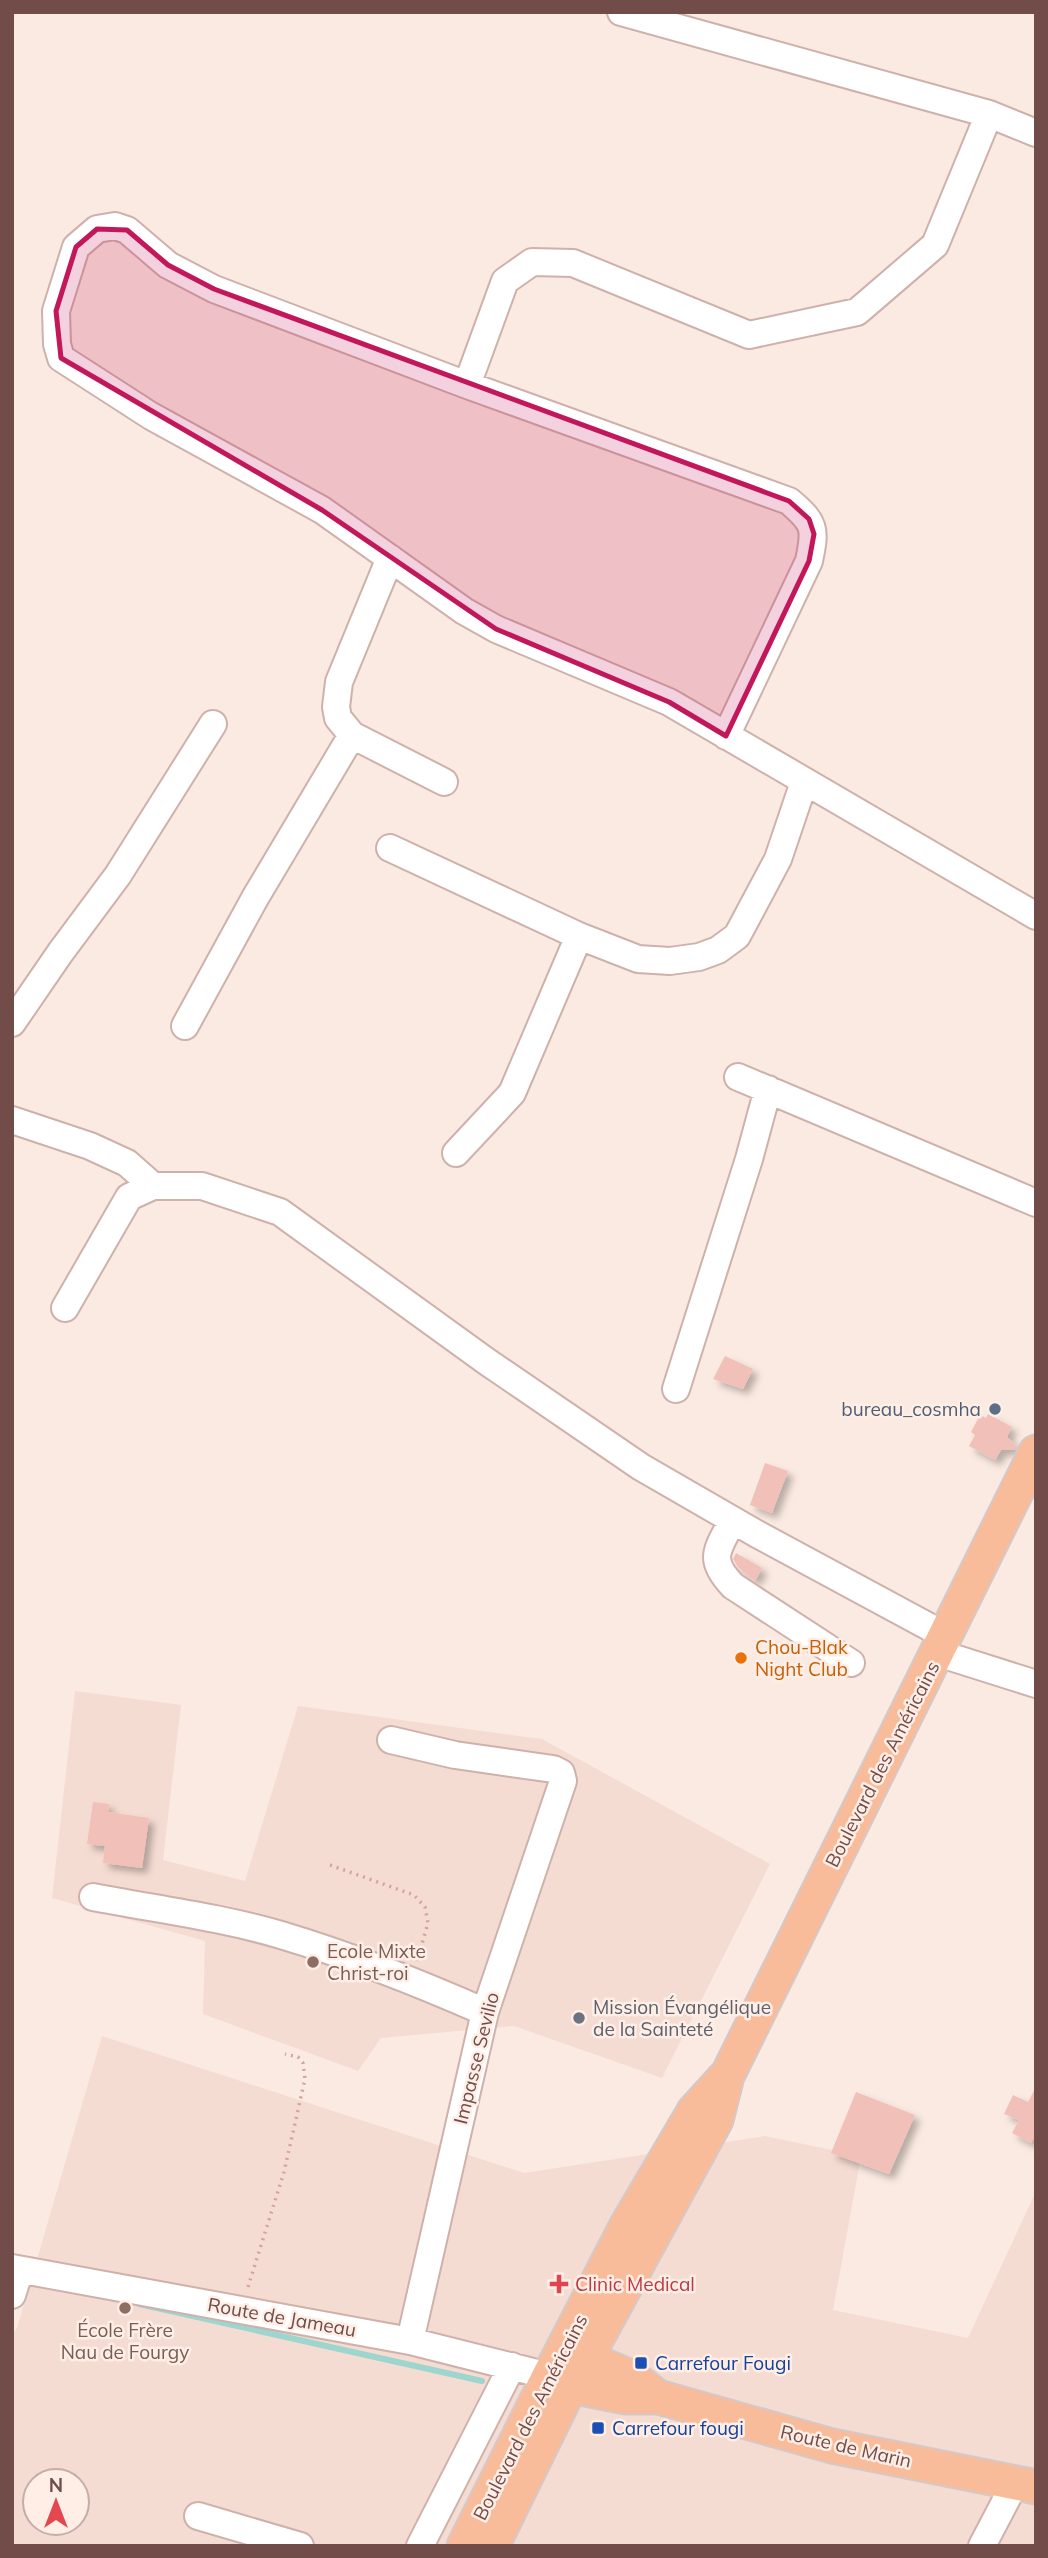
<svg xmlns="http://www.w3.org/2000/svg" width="1048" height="2558" viewBox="0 0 1048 2558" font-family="Mulish,sans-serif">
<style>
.residential{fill:#f5dcd2;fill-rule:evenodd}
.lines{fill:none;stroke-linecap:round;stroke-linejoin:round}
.stream{stroke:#9dd5cf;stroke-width:6}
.building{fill:#f0c0b9;filter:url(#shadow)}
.minor-casing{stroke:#ceb1ab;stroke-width:30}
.major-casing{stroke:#d4c9c8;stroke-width:37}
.path{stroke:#d4a39d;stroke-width:3.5;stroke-dasharray:2 5;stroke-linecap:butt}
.minor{stroke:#fff;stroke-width:26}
.major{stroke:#f9bc9a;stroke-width:33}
.marked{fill:#c2185b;fill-opacity:0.2;stroke:#c2185b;stroke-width:5;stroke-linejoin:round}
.service-dot{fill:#5c6f8a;stroke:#ffeee6;stroke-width:2.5}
.food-dot{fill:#e8710a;stroke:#ffeee6;stroke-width:2.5}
.education-dot{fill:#8d6e63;stroke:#ffeee6;stroke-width:2.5}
.worship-dot{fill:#6b7280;stroke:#ffeee6;stroke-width:2.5}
.health-dot{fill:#e0444e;stroke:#ffeee6;stroke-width:2.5}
.transit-dot{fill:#1a4fb4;stroke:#ffeee6;stroke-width:2.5}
.labels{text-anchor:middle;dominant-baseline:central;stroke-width:5;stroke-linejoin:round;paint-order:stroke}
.service-label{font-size:19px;fill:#4e5e75;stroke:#ffeee6;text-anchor:end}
.food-label{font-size:19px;fill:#c56008;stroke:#ffeee6;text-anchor:start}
.street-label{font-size:19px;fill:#714c49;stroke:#ffeee6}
.education-label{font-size:19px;fill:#785e54;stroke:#ffeee6;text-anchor:start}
.worship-label{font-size:19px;fill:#5b616d;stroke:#ffeee6;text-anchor:start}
.health-label{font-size:19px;fill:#be3a42;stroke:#ffeee6;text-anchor:start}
.transit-label{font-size:19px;fill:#164399;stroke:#ffeee6;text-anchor:start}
</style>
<defs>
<filter id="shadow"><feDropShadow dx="5.5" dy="5.5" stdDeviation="3.5" flood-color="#0004"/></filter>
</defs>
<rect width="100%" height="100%" fill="#fbeae1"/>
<!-- residential -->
<path class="residential" d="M75 1691 181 1705 163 1860 245 1881 298 1706 542 1739 770 1864 662 2078 514 2026 381 2038 358 2071 203 2014 205 1941 52 1898Z
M102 2036 524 2173 765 2136 861 2156 833 2310 968 2338 1036 2191V2546H12V2335L17 2328ZM35 2481H77V2523H35Z"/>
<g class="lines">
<!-- stream -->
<path class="stream" d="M139 2304 482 2381"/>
</g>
<!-- building -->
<path class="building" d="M725 1356 753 1369 743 1389 713 1379Z
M988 1414 1012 1427 1007 1437 1017 1446 1016 1449 1001 1450 995 1460 969 1446 975 1435 971 1432 980 1415 986 1418Z
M765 1463 788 1471 772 1513 750 1505Z
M736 1553 762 1568 755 1581 738 1567 733 1559Z
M93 1802 109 1804 108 1812 149 1818 142 1868 103 1863 105 1846 87 1844Z
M1036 2087V2134L1031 2143 1012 2133 1019 2120 1004 2114 1013 2095 1028 2102Z
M856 2092 915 2115 889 2174 831 2153Z"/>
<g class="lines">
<!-- minor casing -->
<g class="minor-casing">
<path id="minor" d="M621 12 989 114 1036 133
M467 385 505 281 532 262 573 263 749 335 857 312 935 245 989 114
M390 558 339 682 336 707 338 718 352 735 444 782
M726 736 809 561C816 528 815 523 789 501L467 385 214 289 168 265 127 230 115 226 97 229 76 247 56 311 57 344 61 358 151 416 322 510 464 611 496 629 669 702 1036 916
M390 848 579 936 638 959 670 961 699 957 718 950 737 936 778 859 804 782
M12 1023 60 953 118 875 213 724
M185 1026 255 898 352 735
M738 1077 1036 1203
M12 1120 90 1146 127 1163 153 1186
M456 1153 512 1093 579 936
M65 1308 129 1197 153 1186H202L280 1212 486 1361 641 1467 757 1534 946 1636
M676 1389 749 1159 768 1089
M733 1520C717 1550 707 1559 733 1586L851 1663
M938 1653 1036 1684
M391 1740 455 1755 553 1769 561 1773 563 1781 485 2012 410 2341
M93 1897C155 1909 220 1917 281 1935 351 1956 419 1983 485 2012
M12 2268 410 2341 549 2376
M12 2295 20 2270
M198 2516 300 2546
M420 2546 512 2366
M982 2546 1015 2483"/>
</g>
<!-- major casing -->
<g class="major-casing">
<path id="major" d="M567 2350 633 2378 658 2397
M552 2377 571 2386 626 2397H658L832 2446 1036 2487
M464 2546 549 2376 627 2225 694 2111 725 2077
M492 2546 566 2395 716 2120 727 2076 1036 1452"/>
</g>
<!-- path -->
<path class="path" d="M330 1865 414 1895 425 1907 428 1923 417 1961
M248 2287 284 2172 305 2079 303 2063 298 2057 285 2054"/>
<!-- minor -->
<use href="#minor" class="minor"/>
<!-- major -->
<use href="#major" class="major"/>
</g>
<!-- marked area -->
<path class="marked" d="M97 229 127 230 168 265 214 289 789 501 809 519 814 534 809 561 726 736 669 702 496 629 322 510 61 358 56 311 76 247Z"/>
<!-- markers -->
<circle class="service-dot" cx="995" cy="1409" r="7"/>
<circle class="food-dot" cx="741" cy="1658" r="7"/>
<g class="education-dot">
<circle cx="313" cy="1962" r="7"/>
<circle cx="125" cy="2308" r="7"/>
</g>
<circle class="worship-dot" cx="579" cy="2018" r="7"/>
<path class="health-dot" d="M555.5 2273.5h7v7h7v7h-7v7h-7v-7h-7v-7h7z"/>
<g class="transit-dot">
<rect x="634" y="2356" width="14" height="14" rx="3.5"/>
<rect x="591" y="2421" width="14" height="14" rx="3.5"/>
</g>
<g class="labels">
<!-- service labels -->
<g class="service-label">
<text x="981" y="1409">bureau_cosmha</text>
</g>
<!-- food labels -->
<g class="food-label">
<text x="755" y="1647">Chou-Blak<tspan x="755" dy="22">Night Club</tspan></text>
</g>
<!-- street labels -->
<g class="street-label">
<text transform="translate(882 1764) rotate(-63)">Boulevard des Américains</text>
<text transform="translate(476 2058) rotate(-76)">Impasse Sevilio</text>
<text transform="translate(282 2317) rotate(10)">Route de Jameau</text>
<text transform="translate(530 2417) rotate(-63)">Boulevard des Américains</text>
<text transform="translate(846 2446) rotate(13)">Route de Marin</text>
</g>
<!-- education labels -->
<g class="education-label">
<text x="327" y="1951">Ecole Mixte<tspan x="327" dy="22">Christ-roi</tspan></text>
<text x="125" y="2330" text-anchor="middle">École Frère<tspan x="125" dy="22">Nau de Fourgy</tspan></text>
</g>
<!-- worship labels -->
<g class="worship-label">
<text x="593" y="2007">Mission Évangélique<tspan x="593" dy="22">de la Sainteté</tspan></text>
</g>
<!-- health labels -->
<g class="health-label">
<text x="575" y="2284">Clinic Medical</text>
</g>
<!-- transit labels -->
<g class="transit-label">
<text x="655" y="2363">Carrefour Fougi</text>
<text x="612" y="2428">Carrefour fougi</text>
</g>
</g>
<!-- border -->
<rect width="1048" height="2558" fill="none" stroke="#714c49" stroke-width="28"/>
<!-- north arrow -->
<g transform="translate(56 2502)"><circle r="33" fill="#ffeee6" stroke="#c6ada7" stroke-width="2"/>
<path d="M0-5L12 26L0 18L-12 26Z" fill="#e34850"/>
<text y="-10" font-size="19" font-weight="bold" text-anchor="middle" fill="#714c49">N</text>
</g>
</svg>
